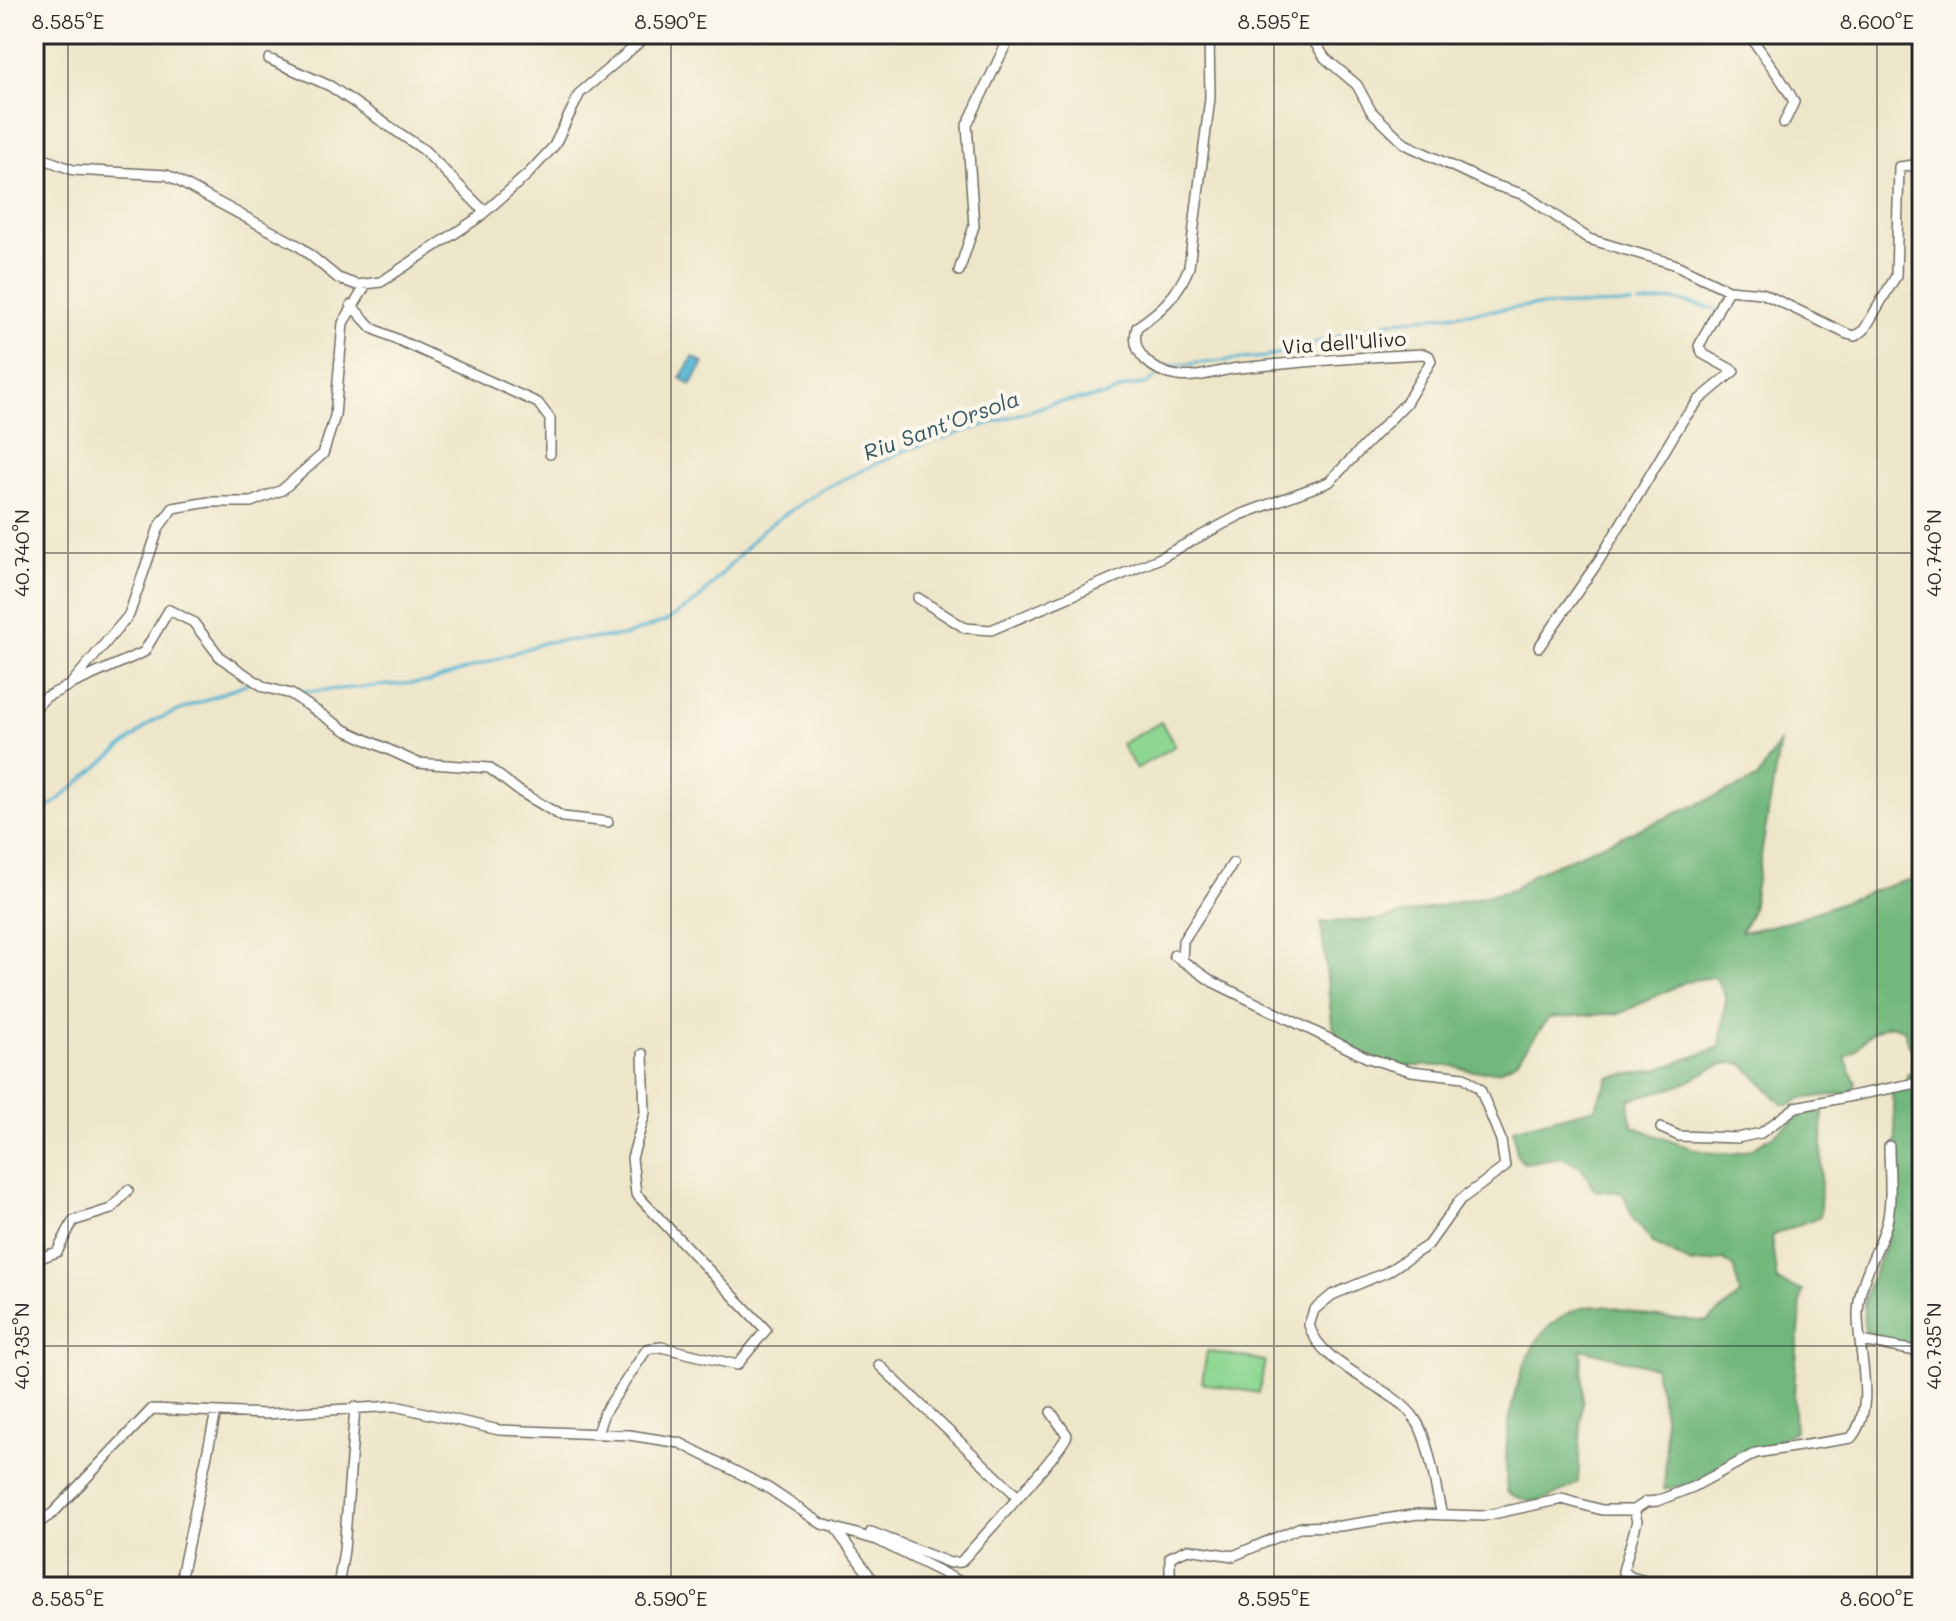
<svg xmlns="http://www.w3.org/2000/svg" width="1956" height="1621" viewBox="0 0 1956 1621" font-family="Mali,sans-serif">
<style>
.green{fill:#8ed792;stroke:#5c815e;stroke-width:2}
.forest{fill:#72b87c;stroke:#4e7254;stroke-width:2}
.water{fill:#52b2d1;stroke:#3e6e7e;stroke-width:2}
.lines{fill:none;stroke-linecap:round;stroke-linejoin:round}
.stream{stroke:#52b2d1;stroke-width:3}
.minor-casing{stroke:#6f6c62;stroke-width:12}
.minor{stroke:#fff;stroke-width:9}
.ticks{fill:none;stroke:#2b2b2b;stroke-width:2;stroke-opacity:0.45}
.labels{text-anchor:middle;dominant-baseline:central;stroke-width:8;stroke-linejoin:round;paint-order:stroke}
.street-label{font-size:20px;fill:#2b2b2b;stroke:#fbf7ec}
.water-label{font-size:22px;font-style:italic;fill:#395a65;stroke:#fbf7ec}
.neatline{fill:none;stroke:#2b2b2b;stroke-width:3}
.ticks-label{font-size:20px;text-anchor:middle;fill:#2b2b2b}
</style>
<rect width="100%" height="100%" fill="#fbf7ec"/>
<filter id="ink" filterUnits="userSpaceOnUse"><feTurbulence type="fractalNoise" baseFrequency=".0125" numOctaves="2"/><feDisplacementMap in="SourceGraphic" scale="16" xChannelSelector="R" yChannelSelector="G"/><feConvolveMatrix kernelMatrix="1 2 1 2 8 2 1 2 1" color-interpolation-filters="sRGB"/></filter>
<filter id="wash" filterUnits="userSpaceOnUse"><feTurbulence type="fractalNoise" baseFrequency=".006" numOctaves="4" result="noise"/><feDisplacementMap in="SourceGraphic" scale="32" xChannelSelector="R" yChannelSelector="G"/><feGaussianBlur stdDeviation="1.8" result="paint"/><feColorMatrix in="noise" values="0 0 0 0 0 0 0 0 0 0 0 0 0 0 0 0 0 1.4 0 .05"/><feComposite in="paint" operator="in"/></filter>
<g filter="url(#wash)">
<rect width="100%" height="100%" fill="#eee6c9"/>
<!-- green -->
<path class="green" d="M1161 722 1175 746 1136 769 1121 744Z
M1207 1351 1265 1361 1259 1393 1202 1383Z"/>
<!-- forest -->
<path class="forest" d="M1780 741 1752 910 1741 932C1804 923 1859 890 1922 877V1080L1907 1083V1075L1922 1064 1909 1045 1904 1029 1890 1025C1857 1035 1867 1046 1845 1058L1856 1083 1851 1093 1799 1099 1791 1105 1782 1104 1743 1064C1713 1058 1698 1082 1672 1088 1657 1092 1644 1094 1629 1100L1632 1126C1666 1138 1719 1167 1754 1147 1778 1134 1798 1116 1823 1104L1820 1216 1771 1236 1777 1281 1803 1291C1799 1303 1801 1309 1800 1322 1796 1359 1792 1393 1795 1431L1700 1482 1664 1489C1668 1447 1666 1407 1654 1367L1581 1349 1583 1387 1578 1482C1554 1498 1535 1509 1507 1492 1502 1430 1516 1309 1597 1306 1614 1305 1634 1314 1651 1316 1670 1319 1688 1319 1707 1322L1740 1295 1735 1269 1724 1260 1691 1264 1654 1244 1634 1220 1623 1193 1595 1190 1581 1168 1562 1157 1524 1163 1517 1156 1513 1129 1595 1108 1609 1077 1657 1070 1720 1047 1726 997 1715 977 1687 981 1621 1013 1549 1018 1517 1061 1499 1071H1472L1453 1066H1394L1341 1045 1332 1023 1321 922 1378 920 1513 890 1533 874 1757 779Z
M1922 1085V1348L1880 1339 1865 1331C1858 1287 1879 1270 1890 1231 1899 1196 1898 1126 1891 1090Z"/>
<!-- water -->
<path class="water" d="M693 357 704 363 691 385 680 378Z"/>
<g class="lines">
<!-- stream -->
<path class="stream" d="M1639 304 1674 300 1716 309
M1167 366 1265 357 1394 321 1532 306 1631 304
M268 682 284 688 313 691 429 682 546 642 624 636 666 621 697 601 762 530 821 490 903 451 1054 403 1105 396 1126 387 1148 383 1156 377
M34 820 153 721 248 683"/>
</g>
</g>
<g filter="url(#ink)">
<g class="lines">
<!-- minor casing -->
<g class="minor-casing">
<path id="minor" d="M1309 34 1325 58 1357 85 1371 111 1405 144 1488 183 1525 195 1589 239 1674 264 1728 290 1762 293 1847 334 1855 336 1864 330 1896 276 1899 167 1922 164
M1749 34C1764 58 1782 77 1794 102L1784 123
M269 59 330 86 424 150 485 212
M34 155 73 170 167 175 299 246 338 278 357 285 381 282 478 218 528 174 554 146 580 93 649 34
M959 271 974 226 967 125 1011 34
M351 305 372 328 538 403 550 419V454
M918 598 965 628 991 630 1158 559 1240 515 1329 482 1406 403 1431 361 1429 356 1423 354C1361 357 1300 362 1239 368 1219 370 1197 379 1178 376 1153 372 1129 353 1137 327 1162 310 1178 295 1189 267L1210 98 1209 34
M1539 647 1598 562 1683 420 1699 400 1734 371 1703 354 1699 346 1728 290
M70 685 144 652 169 610 193 622 221 658 264 687 291 694 345 730 418 763 489 768 519 791 563 817 608 822
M34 709 46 697 70 685 129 615 159 527 173 508 209 502H251L282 490 323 454 335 416 343 323 366 285
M1174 955 1213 982 1368 1058 1411 1071 1464 1077 1480 1089 1501 1140 1505 1167 1460 1200 1428 1245 1387 1272 1332 1295 1314 1310 1309 1325C1321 1368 1394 1386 1415 1419 1430 1440 1435 1489 1442 1515
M1182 961 1183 941 1233 863
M1661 1128 1679 1136 1737 1138 1761 1133 1796 1107 1922 1082
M34 1260 57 1252 73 1221 111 1209 128 1190
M1861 1341 1922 1352
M879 1365 1017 1496
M597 1433 604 1413 647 1349 661 1347 737 1365 766 1330 636 1194 632 1158 645 1113 643 1054
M1634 1510 1646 1502 1657 1501 1693 1487 1756 1453 1851 1438C1878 1406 1857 1350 1858 1313 1859 1280 1876 1256 1886 1226 1893 1202 1889 1171 1889 1146
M34 1526 53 1513 152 1409 266 1414 395 1406 499 1430 629 1435 680 1443 768 1488 822 1524 877 1540 971 1587
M834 1527 878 1587
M871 1532 950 1563 961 1562C978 1542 1064 1449 1067 1435L1051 1412
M182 1572 216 1412
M338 1587 344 1550 355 1407
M1177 1587 1170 1573V1557L1188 1549 1233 1556 1301 1527 1340 1526 1418 1514 1483 1516 1562 1499 1602 1510H1634L1637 1521 1623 1571 1631 1577 1666 1587"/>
</g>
<!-- minor -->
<use href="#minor" class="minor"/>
</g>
</g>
<!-- ticks -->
<path class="ticks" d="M68 34V1587M671 34V1587M1274 34V1587M1877 34V1587M34 553H1922M34 1346H1922"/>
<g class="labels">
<!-- street labels -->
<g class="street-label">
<text transform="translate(1344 342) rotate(-4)">Via dell'Ulivo</text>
</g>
<!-- water labels -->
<g class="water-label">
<text transform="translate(941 425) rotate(-20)">Riu Sant'Orsola</text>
</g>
</g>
<!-- margin -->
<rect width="1956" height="1621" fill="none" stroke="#fbf7ec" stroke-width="88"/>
<rect x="44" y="44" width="1868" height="1533" class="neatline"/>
<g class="ticks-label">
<text x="68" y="29">8.585°E</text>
<text x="671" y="29">8.590°E</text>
<text x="1274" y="29">8.595°E</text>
<text x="1877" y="29">8.600°E</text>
<text transform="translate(22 553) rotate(-90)" y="7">40.740°N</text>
<text transform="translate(1934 553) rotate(-90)" y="7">40.740°N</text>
<text transform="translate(22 1346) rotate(-90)" y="7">40.735°N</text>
<text transform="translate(1934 1346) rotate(-90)" y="7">40.735°N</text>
<text x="68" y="1606">8.585°E</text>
<text x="671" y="1606">8.590°E</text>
<text x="1274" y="1606">8.595°E</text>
<text x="1877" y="1606">8.600°E</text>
</g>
</svg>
